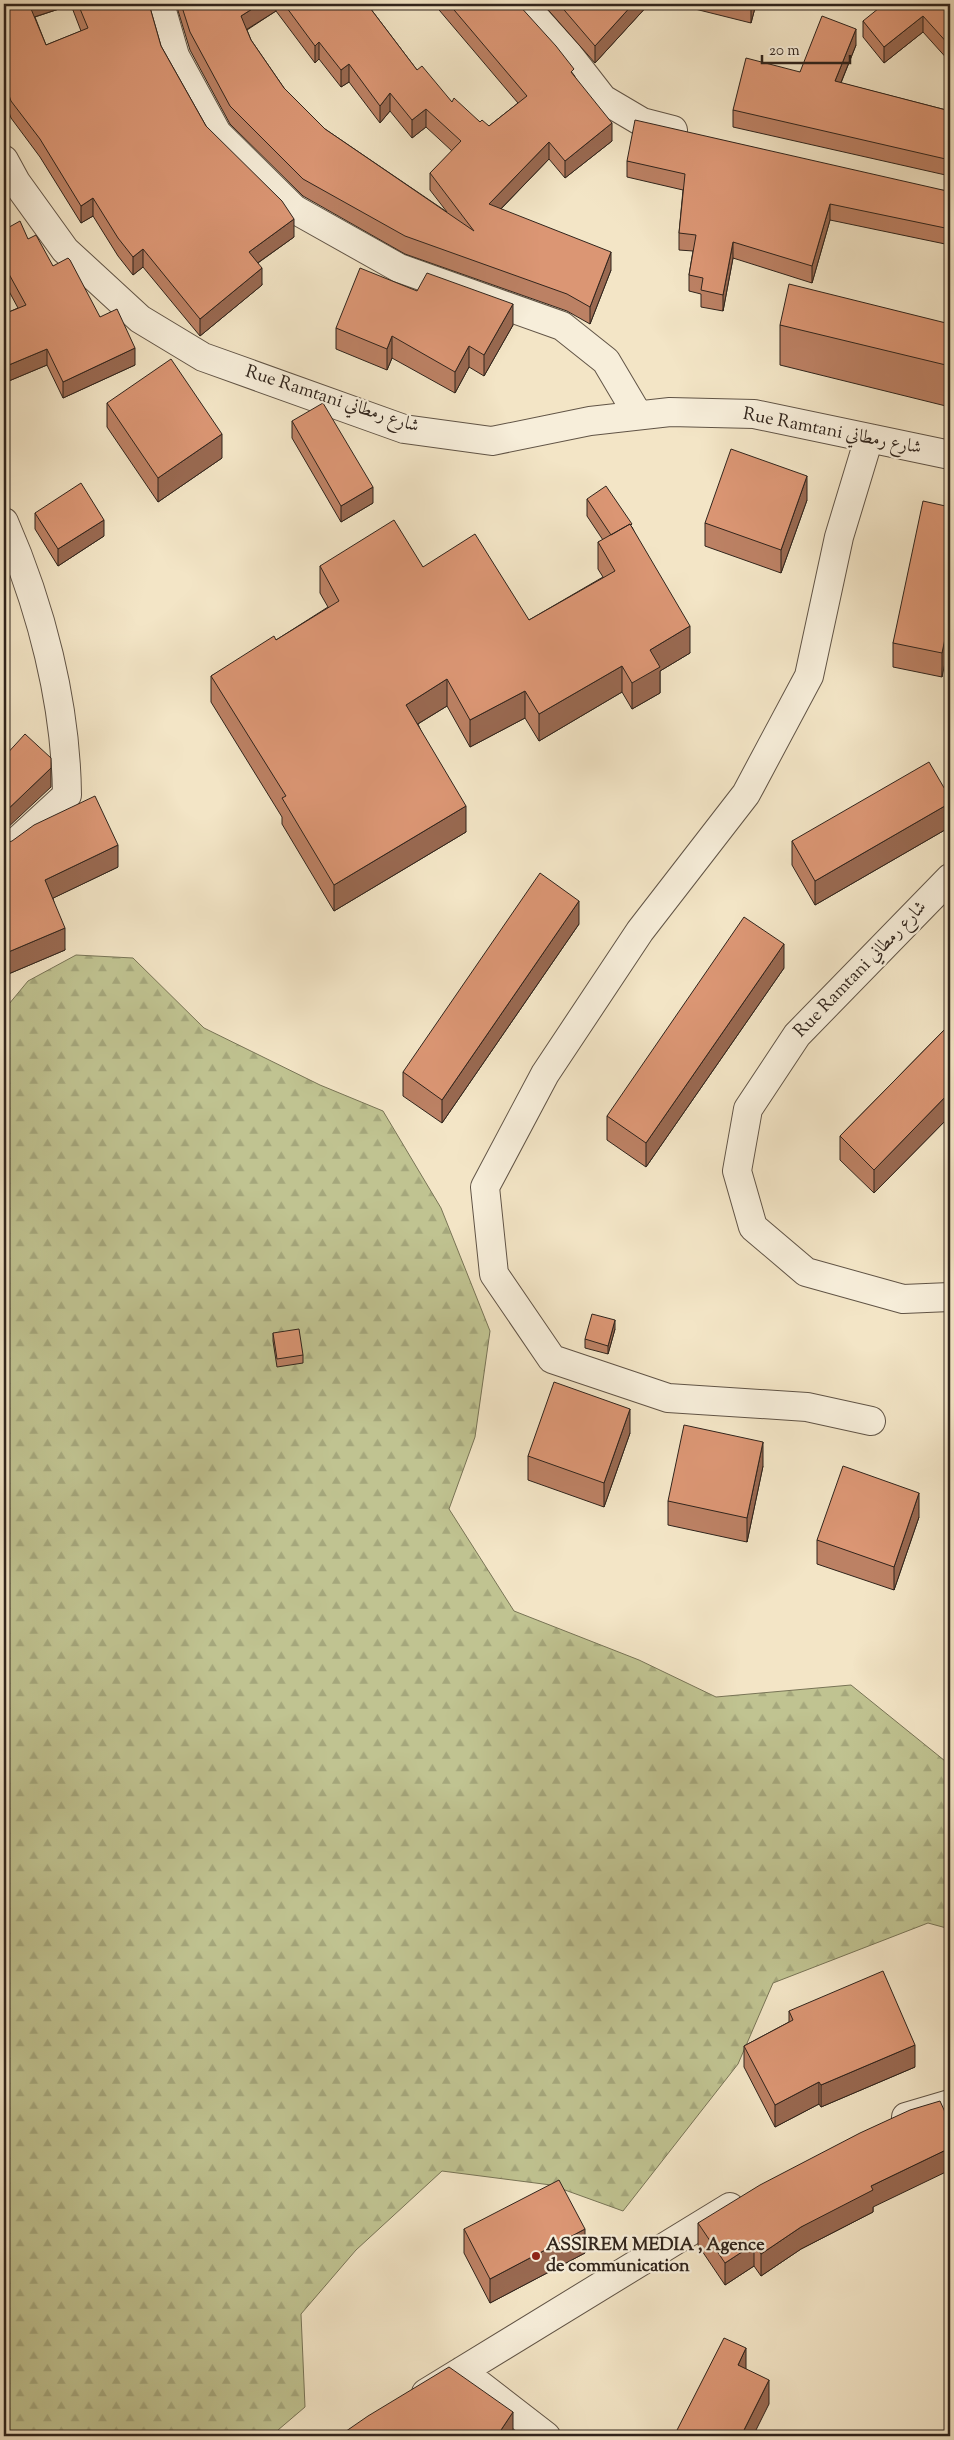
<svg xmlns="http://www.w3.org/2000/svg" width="954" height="2440" viewBox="0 0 954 2440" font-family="'Sorts Mill Goudy',Amiri,serif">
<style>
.forest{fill:url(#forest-firs);stroke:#787456}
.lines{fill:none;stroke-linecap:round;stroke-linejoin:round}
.minor-casing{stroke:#615446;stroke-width:30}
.minor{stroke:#f7eeda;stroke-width:28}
.wall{fill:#bc8164;stroke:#30241c;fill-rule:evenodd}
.shaded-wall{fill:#996951;stroke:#30241c}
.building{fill:#db9674;stroke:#30241c}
.poi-dot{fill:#8f2418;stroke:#f7eeda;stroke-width:2}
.labels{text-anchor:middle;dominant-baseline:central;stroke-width:4.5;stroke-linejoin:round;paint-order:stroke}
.street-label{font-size:18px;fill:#30241c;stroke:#f7eeda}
.poi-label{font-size:18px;font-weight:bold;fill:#30241c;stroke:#f7eeda;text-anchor:start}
</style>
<defs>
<pattern id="forest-firs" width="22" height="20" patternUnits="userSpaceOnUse" patternTransform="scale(1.25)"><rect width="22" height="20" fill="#c0c391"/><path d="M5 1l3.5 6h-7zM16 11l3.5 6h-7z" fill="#a5a77c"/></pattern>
</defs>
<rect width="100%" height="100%" fill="#f3e5c6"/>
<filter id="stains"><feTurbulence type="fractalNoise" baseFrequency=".004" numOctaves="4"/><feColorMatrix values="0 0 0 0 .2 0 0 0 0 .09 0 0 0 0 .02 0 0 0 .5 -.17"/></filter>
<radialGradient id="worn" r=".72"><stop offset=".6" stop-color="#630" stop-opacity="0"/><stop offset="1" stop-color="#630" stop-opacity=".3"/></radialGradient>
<!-- forest -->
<path class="forest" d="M76 955 133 958 204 1028 320 1085 383 1111 441 1208 490 1331 475 1437 449 1509 514 1611 639 1660 716 1697 851 1685 950 1765V1929L928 1923 773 1983 738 2064 623 2211 551 2185 442 2171 356 2250 301 2314 305 2407 271 2436H4V1010L28 981Z"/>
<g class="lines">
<!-- minor casing -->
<g class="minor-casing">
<path id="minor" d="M160 4 175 56 217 133 294 209 399 268 562 326 606 361 638 415
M523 4 568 54 603 99 642 122 673 130
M4 160 16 182 65 250 140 319 203 357 404 429 492 441 590 421 670 412 754 414 950 455
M869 438 839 537 809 676 746 794 640 931 545 1074 485 1187 494 1274 552 1359 668 1398 807 1407 871 1421
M4 522C41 606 66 703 67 795L16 842 4 850
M950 878 797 1035 748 1109 737 1171 753 1227 806 1272 903 1299 950 1297
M906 2117 950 2104
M462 2371 546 2436
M426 2393 730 2207"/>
</g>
<!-- minor -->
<use href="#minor" class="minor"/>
</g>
<!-- wall -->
<path class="wall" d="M4 4H149L161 46 206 126 294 237 258 263 262 285 200 336 143 267 133 275 118 256 93 216 81 223 40 157 11 118 4 99ZM71 5 81 31 46 45 35 17Z
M176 4H367L417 70 452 102 480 122 489 126 518 103 434 4H518L574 75 612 141 565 178 549 159 501 209 611 270 590 324 567 311 405 254 303 196 230 124 190 50ZM276 11 315 63 319 59 341 87 349 82 380 123 390 111 412 138 426 127 452 151 430 173V190L447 212 325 129 284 88 251 40 247 30Z
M543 4H649L595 63Z
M675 4H756L751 23Z
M950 4V62L923 32 884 63 863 37V21Z
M856 45 841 83 950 111V176L733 127V110L800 72Z
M627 161 950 191V245L830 220 812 283 733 258 723 311 701 307V294L689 291V275L693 251 679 250V233L683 190 627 177Z
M4 230 28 239 100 317 135 365 63 398 47 365 4 383V314L18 308 4 282Z
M417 291 513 325 484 376 469 367 455 393 392 358 387 370 336 349V328Z
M950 324V407L780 365V325Z
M107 403 222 458 158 502 107 427Z
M292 421 373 503 341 522 292 438Z
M587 499 632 527 690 653 660 671V693L632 709 622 692 539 741 525 718 470 747 447 706 418 724 466 832 334 911 282 824V817L211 702V676L276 640 328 607 320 593V566L423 567 529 620 603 577 598 569V542L603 540 587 516Z
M807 500 781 573 705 546V523Z
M950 507 942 677 893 667V643Z
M35 513 104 536 58 566 35 529Z
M950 798V827L815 905 792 865V841Z
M4 844 118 867 53 898 65 950 6 975 4 969Z
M579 924 442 1123 403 1096V1072Z
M784 968 646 1167 607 1140V1116Z
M950 1024V1116L874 1193 840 1160V1136Z
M615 1329 608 1354 585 1348V1339Z
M273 1333 303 1355V1363L277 1367 273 1341Z
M630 1433 604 1507 528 1480V1456Z
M763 1466 747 1542 668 1525V1501Z
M919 1517 894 1590 817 1564V1540Z
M789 2011 915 2067 821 2107 819 2104 775 2127 744 2067V2046L789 2022Z
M873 2207V2212L801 2249 761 2276 754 2266 725 2285 698 2245V2223Z
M464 2229 585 2253 490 2303 464 2253Z"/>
<!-- shaded-wall -->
<path class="shaded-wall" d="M28 4H71V5L28 19Z
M260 4H276V11L241 33V16Z
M633 4H649L595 63V46Z
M752 4H756L751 23V5Z
M923 16V32L884 63V47Z
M856 29V45L835 97V81Z
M319 42V59L315 63V46Z
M349 64V82L341 87V70Z
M390 93V111L380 123V106Z
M426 109V127L412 138V120Z
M612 123V141L565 178V161Z
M549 142V159L489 221V204Z
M93 198V216L81 223V206Z
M830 204V220L812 283V266Z
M294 219V237L249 269V252Z
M733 242V258L723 311V295Z
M143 249V267L133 275V257Z
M611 252V270L590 324V307Z
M262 268V285L200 336V319Z
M513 304V325L484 376V355Z
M392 336V358L387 370V349Z
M469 346V367L455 393V372Z
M135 348V365L63 398V382Z
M47 349V365L4 383V367Z
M222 434V458L158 502V478Z
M807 476V500L781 573V550Z
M373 487V503L341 522V506Z
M104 520V536L58 566V549Z
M950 615V639L942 677V653Z
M690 626V653L660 671V693L632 709V683L650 650Z
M622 666V692L539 741V714Z
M447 679V706L406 731V705Z
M525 691V718L470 747V720Z
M51 768V787L4 831V813Z
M950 803V827L815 905V881Z
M466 806V832L334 911V885Z
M118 845V867L45 902V880Z
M579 901V924L442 1123V1100Z
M65 928V950L6 975V953Z
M784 944V968L646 1167V1143Z
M950 1092V1116L874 1193V1170Z
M615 1320V1329L608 1354V1346Z
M630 1409V1433L604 1507V1483Z
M763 1442V1466L747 1542V1518Z
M919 1493V1517L894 1590V1567Z
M915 2045V2067L821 2107V2085Z
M819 2082V2104L775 2127V2105Z
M950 2148V2170L873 2207V2212L801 2249 761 2276V2254L801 2227 871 2186Z
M585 2229V2253L490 2303V2279Z
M754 2244V2266L725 2285V2263Z
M746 2348V2372L738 2365Z
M769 2380V2404L753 2436H741Z
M513 2412V2436H497Z"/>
<!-- building -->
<path class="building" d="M4 4H29L46 45 88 28 78 4H149L161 46 206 126 282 201 294 219 249 252 262 268 200 319 143 249 133 257 118 238 93 198 81 206 40 139 11 101 4 81Z
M181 4H260L241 16 251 40 284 88 325 129 474 231 430 173 461 141 426 109 412 120 390 93 380 106 349 64 341 70 319 42 315 46 284 4H367L417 70 422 66 452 102 454 98 480 122 482 120 489 126 527 96 449 4H518L556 46 574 69 571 72 612 123 565 161 549 142 489 204 611 252 590 307 567 294 405 236 303 179 230 106 190 32Z
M559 4H633L595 46Z
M884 4H950V46L923 16 884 47 863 21Z
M822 16 856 29 835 81 950 111V160L733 110 746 58 800 72Z
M635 120 947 191H950V229L830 204 812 266 733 242 723 295 701 290 703 278 689 275 696 235 679 233 685 174 627 161Z
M20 221 28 239 36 235 53 266 68 258 70 260 100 317 117 309 135 348 63 382 47 349 4 367V314L26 305 4 265V230Z
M360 268 417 291 427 273 513 304 484 355 469 346 455 372 392 336 387 349 336 328Z
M789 284 950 324V366L780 325Z
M171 359 222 434 158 478 107 403Z
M323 403 373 487 341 506 292 421Z
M731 449 807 476 781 550 705 523Z
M81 483 104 520 58 549 35 513Z
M606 486 632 524 631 525 630 524 611 535 587 499Z
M923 501 950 507V615L942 653 893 643Z
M394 520 423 567 475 534 529 620 615 571 598 542 630 524 690 626 650 650 660 667 632 683 622 666 539 714 525 691 470 720 447 679 406 705 466 806 334 885 282 798 286 796 211 676 274 636 276 640 339 601 320 566Z
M25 734 51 758V768L4 813V757Z
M929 762 950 798V803L815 881 792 841Z
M95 796 118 845 45 880 65 928 6 953 4 947V844L12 841 34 825Z
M540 873 579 901 442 1100 403 1072Z
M744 917 784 944 646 1143 607 1116Z
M950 1024V1092L874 1170 840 1136Z
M592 1314 615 1320 608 1346 585 1339Z
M299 1329 303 1355 277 1359 273 1333Z
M554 1382 630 1409 604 1483 528 1456Z
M684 1425 763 1442 747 1518 668 1501Z
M843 1466 919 1493 894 1567 817 1540Z
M883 1971 915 2045 821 2085 819 2082 775 2105 744 2046 793 2020 789 2011Z
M940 2101 950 2123V2148L871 2186 873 2190 801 2227 761 2254 754 2244 725 2263 698 2223 760 2185 860 2133 910 2110Z
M559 2180 585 2229 490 2279 464 2229Z
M724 2338 746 2348 738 2365 769 2380 741 2436H674Z
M449 2367 513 2412 497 2436H339L368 2416Z"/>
<!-- markers -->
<circle class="poi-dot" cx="536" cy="2256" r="5"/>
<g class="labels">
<!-- street labels -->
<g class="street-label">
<text transform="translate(332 400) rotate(18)">Rue Ramtani شارع رمطاني</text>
<text transform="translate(832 432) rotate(11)">Rue Ramtani شارع رمطاني</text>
<text transform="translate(861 970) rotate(-46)">Rue Ramtani شارع رمطاني</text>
</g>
<!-- poi labels -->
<g class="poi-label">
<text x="546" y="2246">ASSIREM MEDIA , Agence<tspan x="546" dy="21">de communication</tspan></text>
</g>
</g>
<!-- margin -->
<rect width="954" height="2440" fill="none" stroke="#f3e5c6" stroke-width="20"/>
<rect x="5" y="5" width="944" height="2430" fill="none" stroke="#30241c" stroke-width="2.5"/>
<rect x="10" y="10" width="934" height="2420" fill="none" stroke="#30241c"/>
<!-- scale -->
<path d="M762 55v8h88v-8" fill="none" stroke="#30241c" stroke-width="2.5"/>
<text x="769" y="55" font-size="15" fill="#30241c" stroke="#f7eeda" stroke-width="4" paint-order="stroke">20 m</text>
<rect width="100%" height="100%" filter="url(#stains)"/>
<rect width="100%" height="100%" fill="url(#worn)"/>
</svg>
